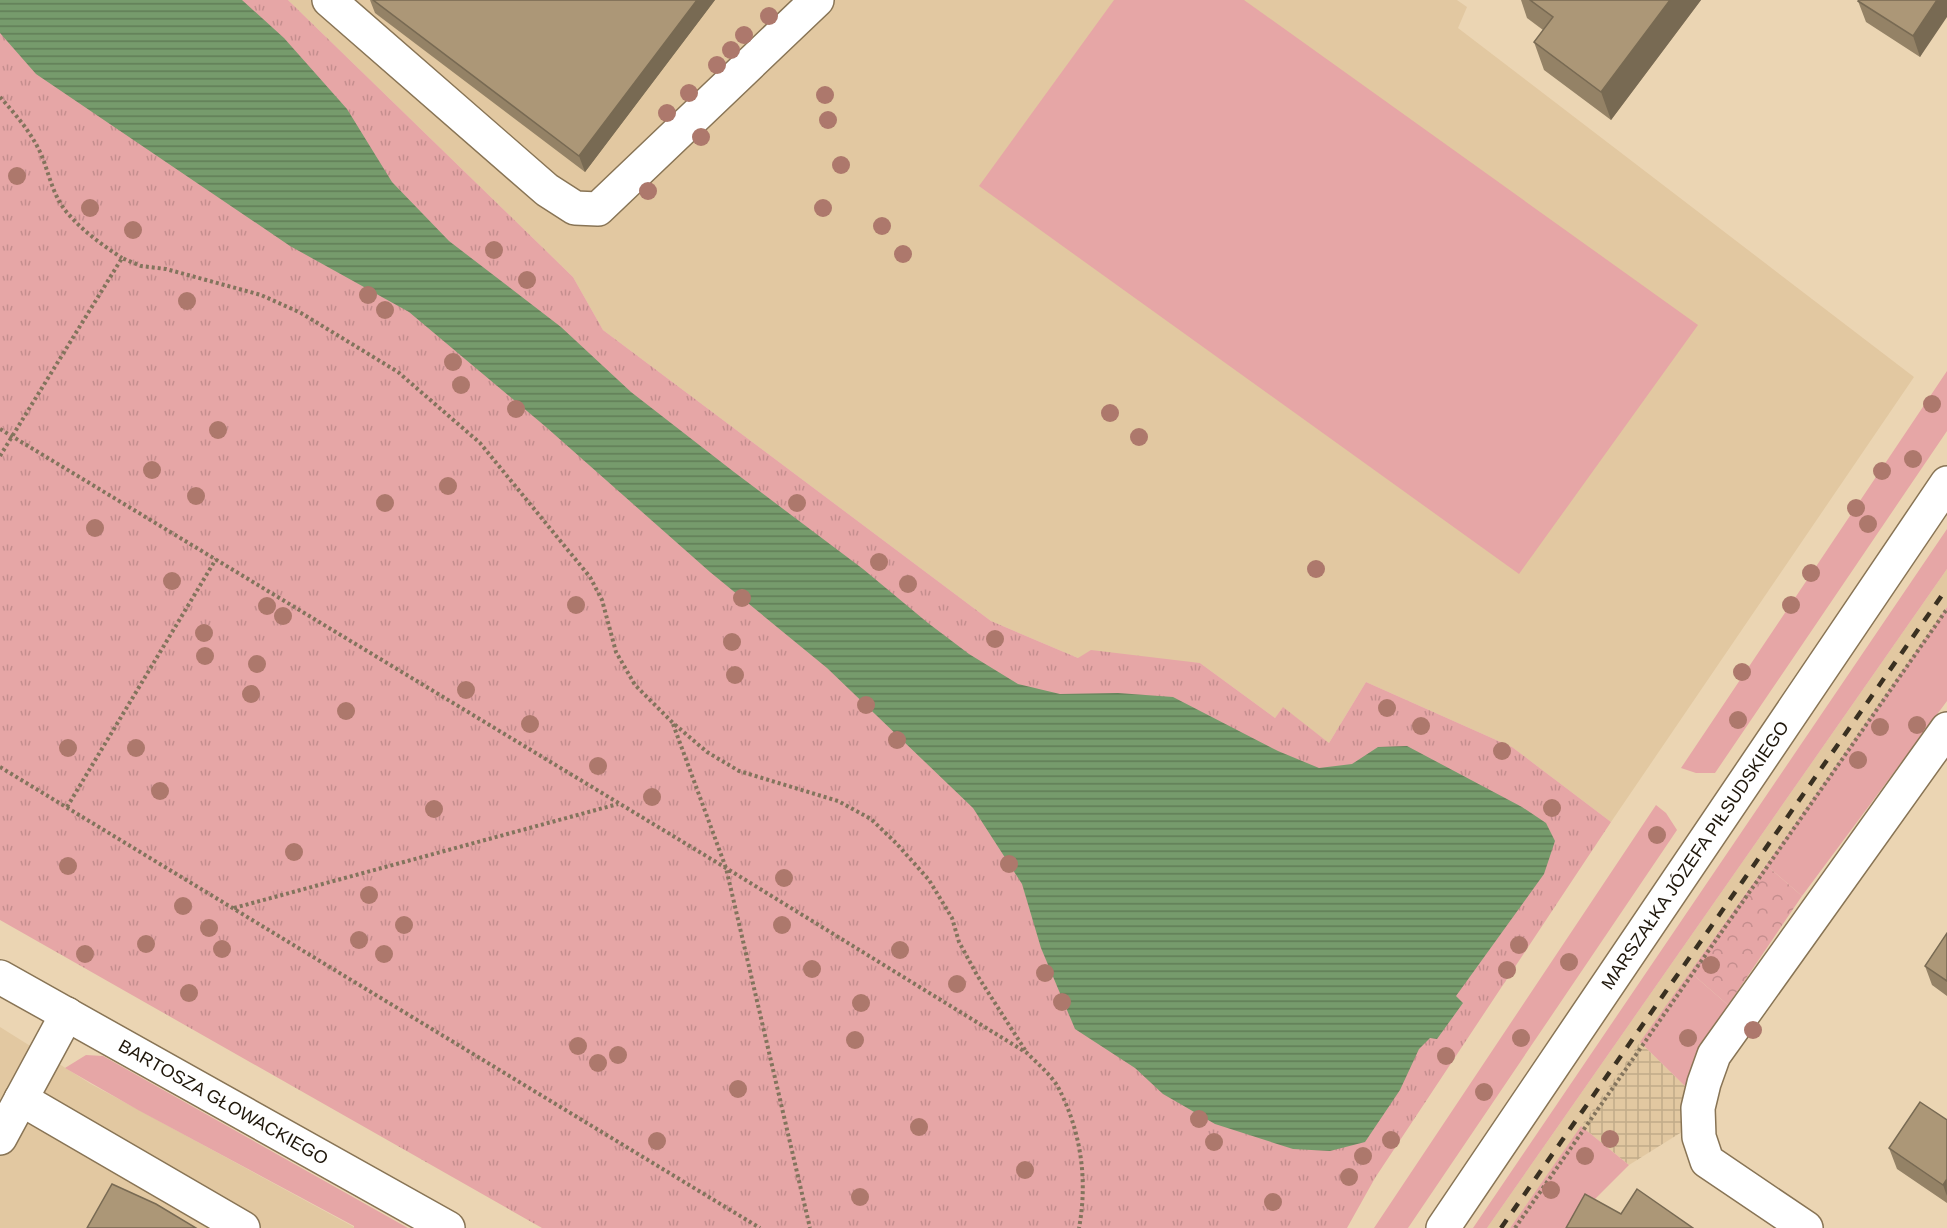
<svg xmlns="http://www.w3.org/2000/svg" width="1947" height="1228" viewBox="0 0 1947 1228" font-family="Helvetica,sans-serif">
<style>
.built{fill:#e2c8a1}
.industrial{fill:url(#industrial-grid)}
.grass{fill:#e6a6a6}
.forest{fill:url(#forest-crowns)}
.park{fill:url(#park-tufts)}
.water{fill:url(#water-rules)}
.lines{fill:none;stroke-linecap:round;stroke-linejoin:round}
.minor-casing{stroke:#887455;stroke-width:36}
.major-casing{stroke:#887455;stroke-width:36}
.path{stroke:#83745d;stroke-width:4;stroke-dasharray:3 3;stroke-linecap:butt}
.minor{stroke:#fff;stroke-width:33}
.major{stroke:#fff;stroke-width:33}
.rail{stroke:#393021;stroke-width:4.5;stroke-dasharray:10 10;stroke-linecap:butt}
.tree{fill:#ad786c}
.wall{fill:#948266}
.shaded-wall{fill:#786a53}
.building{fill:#ac9777;stroke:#786a53;stroke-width:1.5}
.labels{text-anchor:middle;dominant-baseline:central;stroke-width:4.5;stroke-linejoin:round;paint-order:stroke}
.street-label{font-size:18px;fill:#1e160a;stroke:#ebd5b3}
</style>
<defs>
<pattern id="industrial-grid" width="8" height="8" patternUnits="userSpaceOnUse" patternTransform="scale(1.5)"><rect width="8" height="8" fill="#e2c8a1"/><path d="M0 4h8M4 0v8" fill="none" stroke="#c1ab89"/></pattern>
<pattern id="forest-crowns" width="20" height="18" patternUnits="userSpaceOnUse" patternTransform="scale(1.5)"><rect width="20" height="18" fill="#e6a6a6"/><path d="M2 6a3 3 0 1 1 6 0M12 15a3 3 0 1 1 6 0" fill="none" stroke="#c58e8e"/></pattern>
<pattern id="park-tufts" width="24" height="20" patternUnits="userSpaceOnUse" patternTransform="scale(1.5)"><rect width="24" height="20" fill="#e6a6a6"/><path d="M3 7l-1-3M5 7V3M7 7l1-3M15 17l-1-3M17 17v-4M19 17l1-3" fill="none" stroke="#c58e8e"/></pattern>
<pattern id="water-rules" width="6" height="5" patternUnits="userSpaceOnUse" patternTransform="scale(1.5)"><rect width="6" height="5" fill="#769b6c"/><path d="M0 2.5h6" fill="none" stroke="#607d57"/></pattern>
</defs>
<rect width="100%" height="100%" fill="#ebd5b3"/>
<!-- built -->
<path class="built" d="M288 0H1457L1467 7 1458 28 1914 377 1611 822 1512 747 1366 682 1329 743 1283 708 1275 718 1200 663 1078 658 991 621 603 330 573 277Z
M1947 569V607L1510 1228H1487Z
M0 1027 91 1084 354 1227V1228H0Z"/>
<!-- industrial -->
<path class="industrial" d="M1640 1042 1691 1092 1685 1130 1629 1165 1581 1126Z"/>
<!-- grass -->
<path class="grass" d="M1114 0H1244L1698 325 1519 574 979 186Z
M1947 371V431L1715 773H1696L1681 768Z
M1947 529V569L1487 1228H1473Z
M1947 607V701L1802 896 1766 865Z
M1656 805 1666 813 1677 830 1408 1228H1374Z
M1690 972 1728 1005 1695 1064 1691 1092 1640 1042Z
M86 1055 103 1056 408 1228H354V1226L138 1110 65 1068Z
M1581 1126 1629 1165 1566 1228H1510Z"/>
<!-- forest -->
<path class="forest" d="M1766 865 1802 896 1728 1005 1690 972Z"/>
<!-- park -->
<path class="park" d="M0 0H288L573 277 603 330 991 621 1078 658 1091 650 1200 663 1275 718 1283 707 1329 743 1366 682 1512 747 1611 822 1375 1178 1347 1228H542L0 920Z"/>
<!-- water -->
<path class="water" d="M0 0H242L284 38 347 109 392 182 449 241 561 327 631 392 734 472 863 569 928 623 969 654 1018 684 1060 694 1118 693 1173 697 1278 751 1319 768 1352 764 1378 747 1407 746 1522 807 1546 823 1555 841 1544 874 1456 996 1463 1003 1437 1039 1430 1038 1419 1049 1400 1090 1365 1142 1330 1151 1293 1149 1215 1124 1163 1094 1135 1068 1075 1029 1041 948 1022 884 973 808 827 668 710 572 546 427 409 312 290 246 36 74 0 33Z"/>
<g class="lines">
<!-- minor casing -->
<g class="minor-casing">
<g id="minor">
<path d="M329 0 547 190 575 208 598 209 817 0"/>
<path id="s1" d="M0 977 448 1228"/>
<path d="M21 1099 243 1228"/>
<path d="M0 1138 67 1014"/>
<path d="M1806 1228 1707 1161 1699 1137 1698 1108 1704 1083 1714 1055 1947 729"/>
</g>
</g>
<!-- major casing -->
<g class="major-casing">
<g id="major">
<path id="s2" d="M1443 1228 1947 483"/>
</g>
</g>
<!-- path -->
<path class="path" d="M0 97C16 115 31 132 41 154 49 173 52 193 65 210 81 230 101 244 122 258
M0 429 726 868 1027 1053C1037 1063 1051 1075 1058 1087 1081 1131 1088 1180 1079 1228
M0 456 122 258 141 266 166 269 261 295 301 313 398 372 480 443 590 577 602 600 616 652 635 685 673 723 707 752 739 771 838 801 871 819 896 843 929 880 952 918 959 942 977 975 1027 1053
M673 724 726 868 810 1228
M0 767 760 1228
M67 807 216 559
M234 908 618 804
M1515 1228 1947 609"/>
<!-- minor -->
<use href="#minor" class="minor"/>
<!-- major -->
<use href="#major" class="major"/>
<!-- rail -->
<path class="rail" d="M1501 1228 1947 588"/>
</g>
<!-- trees -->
<g class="tree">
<circle cx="769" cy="16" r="9"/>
<circle cx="744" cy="35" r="9"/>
<circle cx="731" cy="50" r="9"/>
<circle cx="717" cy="65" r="9"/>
<circle cx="689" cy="93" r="9"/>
<circle cx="825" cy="95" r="9"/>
<circle cx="667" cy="113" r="9"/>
<circle cx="828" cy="120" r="9"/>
<circle cx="701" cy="137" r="9"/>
<circle cx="841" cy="165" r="9"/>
<circle cx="17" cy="176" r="9"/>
<circle cx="648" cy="191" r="9"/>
<circle cx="90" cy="208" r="9"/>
<circle cx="823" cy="208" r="9"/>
<circle cx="882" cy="226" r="9"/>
<circle cx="133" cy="230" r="9"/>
<circle cx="494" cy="250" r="9"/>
<circle cx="903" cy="254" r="9"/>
<circle cx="527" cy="280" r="9"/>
<circle cx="368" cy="295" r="9"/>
<circle cx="187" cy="301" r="9"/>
<circle cx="385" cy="310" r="9"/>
<circle cx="453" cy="362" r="9"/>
<circle cx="461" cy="385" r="9"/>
<circle cx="1932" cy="404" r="9"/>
<circle cx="516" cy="409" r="9"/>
<circle cx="1110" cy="413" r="9"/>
<circle cx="218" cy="430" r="9"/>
<circle cx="1139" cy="437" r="9"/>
<circle cx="1913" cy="459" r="9"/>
<circle cx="152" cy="470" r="9"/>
<circle cx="1882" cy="471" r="9"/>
<circle cx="448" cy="486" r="9"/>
<circle cx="196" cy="496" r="9"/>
<circle cx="385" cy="503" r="9"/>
<circle cx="797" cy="503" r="9"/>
<circle cx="1856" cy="508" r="9"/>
<circle cx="1868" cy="524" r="9"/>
<circle cx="95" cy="528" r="9"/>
<circle cx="879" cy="562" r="9"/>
<circle cx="1316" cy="569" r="9"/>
<circle cx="1811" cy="573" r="9"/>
<circle cx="172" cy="581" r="9"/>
<circle cx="908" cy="584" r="9"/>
<circle cx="742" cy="598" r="9"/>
<circle cx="576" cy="605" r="9"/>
<circle cx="1791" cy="605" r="9"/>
<circle cx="267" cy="606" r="9"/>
<circle cx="283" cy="616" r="9"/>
<circle cx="204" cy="633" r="9"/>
<circle cx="995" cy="639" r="9"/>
<circle cx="732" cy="642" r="9"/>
<circle cx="205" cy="656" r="9"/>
<circle cx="257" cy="664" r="9"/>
<circle cx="1742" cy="672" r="9"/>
<circle cx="735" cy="675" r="9"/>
<circle cx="466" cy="690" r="9"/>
<circle cx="251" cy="694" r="9"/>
<circle cx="866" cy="705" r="9"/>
<circle cx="1387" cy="708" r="9"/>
<circle cx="346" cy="711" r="9"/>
<circle cx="1738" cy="720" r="9"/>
<circle cx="530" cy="724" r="9"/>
<circle cx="1917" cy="725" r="9"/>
<circle cx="1421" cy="726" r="9"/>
<circle cx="1880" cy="727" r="9"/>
<circle cx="897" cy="740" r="9"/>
<circle cx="68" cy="748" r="9"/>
<circle cx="136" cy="748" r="9"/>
<circle cx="1502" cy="751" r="9"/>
<circle cx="1858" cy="760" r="9"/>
<circle cx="598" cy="766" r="9"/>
<circle cx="160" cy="791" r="9"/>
<circle cx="652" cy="797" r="9"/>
<circle cx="1552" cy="808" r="9"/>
<circle cx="434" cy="809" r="9"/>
<circle cx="1657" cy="835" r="9"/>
<circle cx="294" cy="852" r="9"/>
<circle cx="1009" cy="864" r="9"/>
<circle cx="68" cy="866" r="9"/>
<circle cx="784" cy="878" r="9"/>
<circle cx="369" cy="895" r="9"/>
<circle cx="183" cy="906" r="9"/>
<circle cx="404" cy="925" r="9"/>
<circle cx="782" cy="925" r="9"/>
<circle cx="209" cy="928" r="9"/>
<circle cx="359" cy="940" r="9"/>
<circle cx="146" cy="944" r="9"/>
<circle cx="1519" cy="945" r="9"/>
<circle cx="222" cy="949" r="9"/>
<circle cx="900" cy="950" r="9"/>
<circle cx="85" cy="954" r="9"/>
<circle cx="384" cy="954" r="9"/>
<circle cx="1569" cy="962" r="9"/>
<circle cx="1711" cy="965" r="9"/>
<circle cx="812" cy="969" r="9"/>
<circle cx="1507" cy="970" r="9"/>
<circle cx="1045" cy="973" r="9"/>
<circle cx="957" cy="984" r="9"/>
<circle cx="189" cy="993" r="9"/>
<circle cx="1062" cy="1002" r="9"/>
<circle cx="861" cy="1003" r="9"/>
<circle cx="1753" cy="1030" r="9"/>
<circle cx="1521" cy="1038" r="9"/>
<circle cx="1688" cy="1038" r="9"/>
<circle cx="855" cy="1040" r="9"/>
<circle cx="578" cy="1046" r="9"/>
<circle cx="618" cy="1055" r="9"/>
<circle cx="1446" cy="1056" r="9"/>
<circle cx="598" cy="1063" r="9"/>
<circle cx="738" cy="1089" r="9"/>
<circle cx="1484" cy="1092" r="9"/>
<circle cx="1199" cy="1119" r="9"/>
<circle cx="919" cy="1127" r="9"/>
<circle cx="1610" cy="1139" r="9"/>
<circle cx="1391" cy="1140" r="9"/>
<circle cx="657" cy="1141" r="9"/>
<circle cx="1214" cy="1142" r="9"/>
<circle cx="1363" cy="1156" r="9"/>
<circle cx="1585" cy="1156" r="9"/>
<circle cx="1025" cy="1170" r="9"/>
<circle cx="1349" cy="1177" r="9"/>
<circle cx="1551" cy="1190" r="9"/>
<circle cx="860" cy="1197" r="9"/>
<circle cx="1273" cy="1202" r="9"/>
</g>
<!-- wall -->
<path class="wall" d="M370 0H715L585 172 375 13Z
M1521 0H1701L1611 120 1544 70 1534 42 1543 30 1527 18Z
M1947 0 1920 57 1866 22 1858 1Z
M1947 933V996L1932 985 1925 966Z
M1947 1120V1203L1897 1169 1889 1148Z"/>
<!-- shaded-wall -->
<path class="shaded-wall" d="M697 0H715L585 172 579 156Z
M1670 0H1701L1611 120 1601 92Z
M1937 0H1947V17L1920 57 1913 36Z
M1947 1179V1196L1943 1185Z"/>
<!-- building -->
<path class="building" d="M373 0H697L579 156Z
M1530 0H1670L1601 92 1534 42 1553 17Z
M1859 0H1937L1913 36 1858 1Z
M1947 933V981L1925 966Z
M1920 1102 1947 1120V1179L1943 1185 1889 1148Z
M112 1184 156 1204 196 1228H87Z
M1637 1189 1693 1228H1566L1585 1194 1621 1214Z"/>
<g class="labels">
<!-- street labels -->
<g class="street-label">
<text stroke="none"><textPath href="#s2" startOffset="450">MARSZAŁKA JÓZEFA PIŁSUDSKIEGO</textPath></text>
<text stroke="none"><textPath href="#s1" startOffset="256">BARTOSZA GŁOWACKIEGO</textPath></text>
</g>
</g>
</svg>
